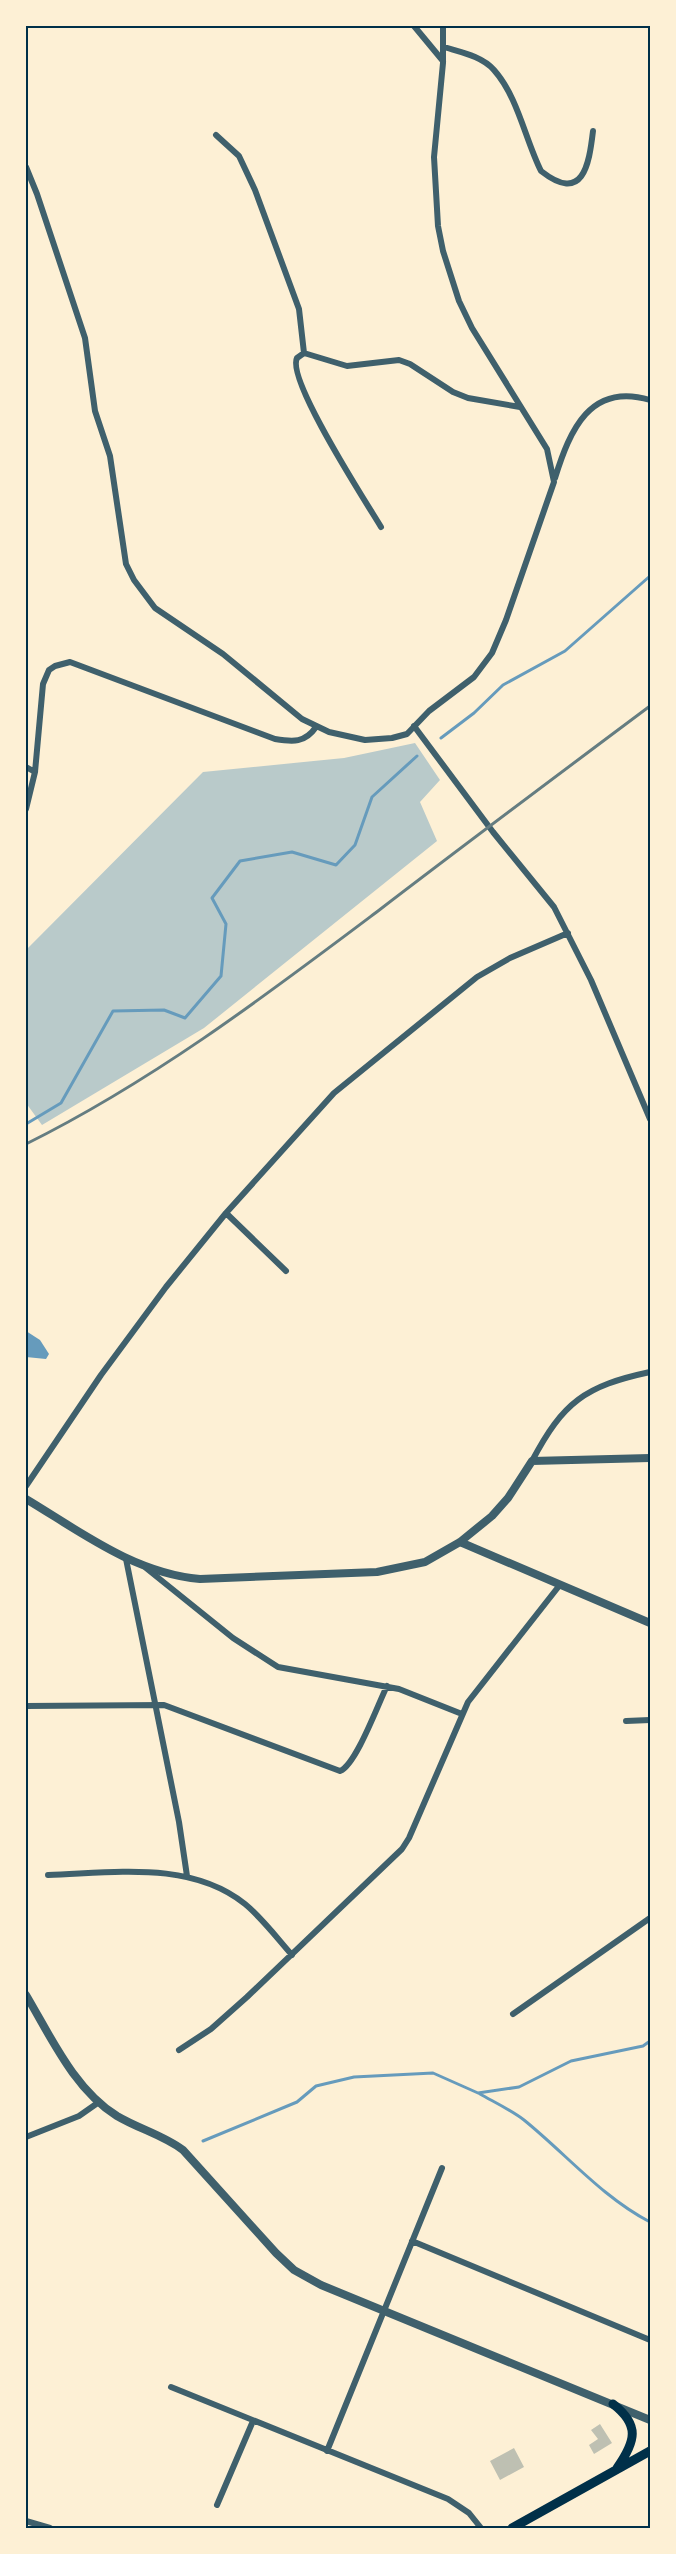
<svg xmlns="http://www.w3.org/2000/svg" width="676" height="2554" viewBox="0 0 676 2554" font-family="Montserrat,sans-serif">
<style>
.green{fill:#b9caca}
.water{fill:#669bbc}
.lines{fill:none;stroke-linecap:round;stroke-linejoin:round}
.stream{stroke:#669bbc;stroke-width:3}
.building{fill:#bec0b2}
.minor{stroke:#3f606c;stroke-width:6}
.tertiary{stroke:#3f606c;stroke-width:8}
.primary{stroke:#003049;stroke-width:9}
.rail{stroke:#657d81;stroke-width:3}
.neatline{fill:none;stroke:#003049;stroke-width:2}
</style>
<rect width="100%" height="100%" fill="#fdf0d5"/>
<!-- green -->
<path class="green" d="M415 743 440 780 420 802 437 841 204 1028 42 1125 26 1103V950L203 772 344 758Z"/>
<!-- water -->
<path class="water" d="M26 1331 40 1340 49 1354 46 1359 26 1357Z"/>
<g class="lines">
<!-- stream -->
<path class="stream" d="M441 738 474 713 503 685 565 651 650 576
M26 1124 61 1103 113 1011 164 1010 185 1018 221 976 226 924 212 898 240 861 292 852 336 865 355 845 372 797 417 756
M480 2094C494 2102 511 2110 524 2120 566 2154 602 2197 650 2222
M203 2141 297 2102 316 2086 354 2077 433 2073 478 2093 519 2087 571 2061 643 2046 650 2041"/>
</g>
<!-- building -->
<path class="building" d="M600 2424 612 2443 594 2454 589 2445 598 2439 591 2430Z
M514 2448 524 2467 500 2480 490 2461Z"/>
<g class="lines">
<!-- minor -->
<path class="minor" d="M414 26 443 61
M444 47C460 52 482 56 494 70 518 97 525 139 541 171 583 204 589 165 593 131
M216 135 239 156 255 190 299 309 304 353
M26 167 37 194 85 338 95 411 110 456 126 564 134 580 155 608 223 654 302 719 329 732 365 740 392 738 407 734 429 711 474 677 492 653 506 620 554 482 547 449 472 328 459 301 443 251 438 226 434 157 443 63V26
M555 478C570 430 590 382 650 400
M381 527C366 502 286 379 297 358L304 353 347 366 399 360 410 364 453 392 468 398 520 407
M414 726 493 832 554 907 591 980 650 1119
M26 767 35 772
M26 809 35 772 43 684 49 670 55 666 70 662 275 739C293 742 305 743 316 727
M226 1213 286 1271
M532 1461C563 1402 585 1386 650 1372
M26 1486 101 1375 166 1287 226 1213 334 1093 477 977 510 958 568 933
M126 1559 179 1822 187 1876
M146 1568 233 1638 278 1667 399 1689 462 1714
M26 1706 164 1705 340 1771C356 1765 378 1704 387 1686
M626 1721 650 1720
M48 1875C113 1873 190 1860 245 1904 262 1918 277 1938 292 1955
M513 2014 650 1918
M179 2050 211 2029 247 1997 402 1849 409 1838 468 1702 559 1586
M26 2137 79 2116 99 2102
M412 2241 650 2340
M171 2387 448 2499 469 2513 481 2528
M327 2451 442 2168
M217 2505 253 2421
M26 2521 50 2528"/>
<!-- tertiary -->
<path class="tertiary" d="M26 1499C81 1532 134 1573 200 1579L377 1572 425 1562 460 1542 492 1516 508 1498 532 1461 650 1458
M460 1542 650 1623
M26 1995C51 2037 74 2089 117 2116 139 2129 163 2135 183 2150L276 2253 294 2270 321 2285 650 2420"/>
<!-- primary -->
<path class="primary" d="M613 2404C640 2425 636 2441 617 2468
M512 2528 650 2451"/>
<!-- rail -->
<path class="rail" d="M26 1144C153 1081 265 996 378 911 468 842 559 774 650 706"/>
</g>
<!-- border -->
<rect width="676" height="2554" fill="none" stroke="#fdf0d5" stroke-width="54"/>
<rect x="27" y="27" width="622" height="2500" class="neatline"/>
</svg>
